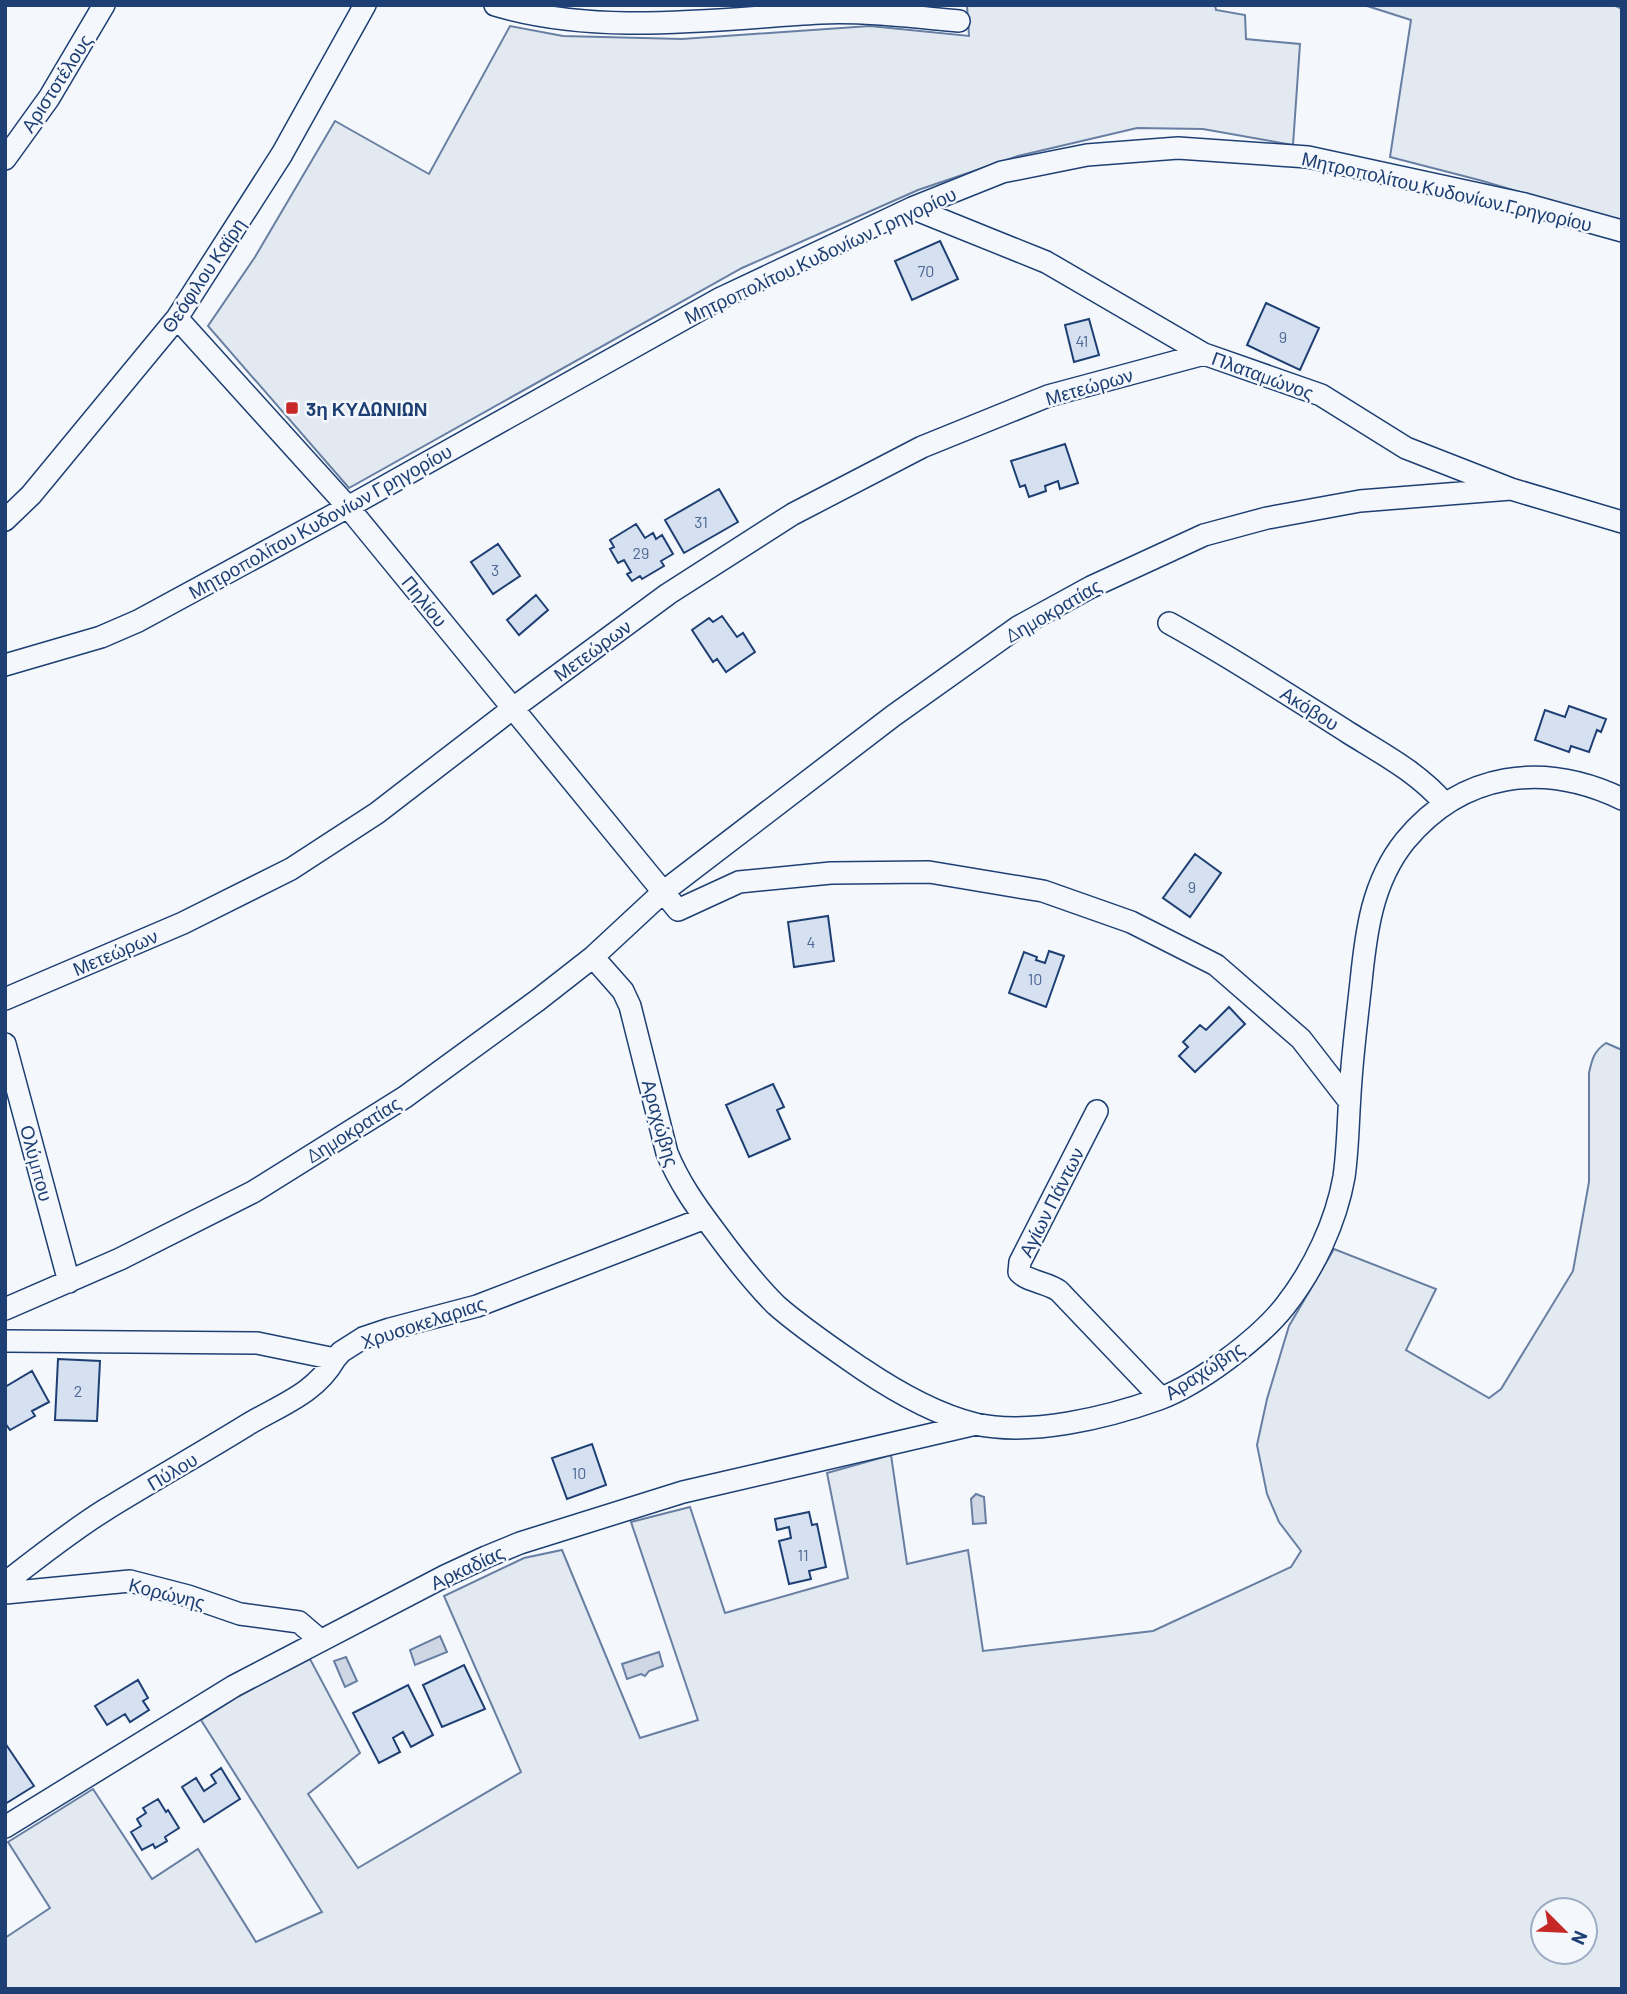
<svg xmlns="http://www.w3.org/2000/svg" width="1627" height="1994" viewBox="0 0 1627 1994" font-family="Barlow,sans-serif">
<style>
.green{fill:#e3e9f0;stroke:#687fa3;stroke-width:2;fill-rule:evenodd}
.water{fill:#cfd7e4;stroke:#687fa3;stroke-width:2}
.building{fill:#d5e0f0;stroke:#1d3f73;stroke-width:2}
.lines{fill:none;stroke-linecap:round;stroke-linejoin:round}
.minor-casing{stroke:#1d3f73;stroke-width:24}
.minor{stroke:#f4f7fb;stroke-width:21}
.poi-dot{fill:#c62828;stroke:#f4f7fb;stroke-width:2.5}
.labels{text-anchor:middle;dominant-baseline:central;stroke-width:5;stroke-linejoin:round;paint-order:stroke}
.number-label{font-size:16px;fill:#4b6792}
.street-label{font-size:19px;fill:#1d3f73;stroke:#f4f7fb}
.poi-label{font-size:19px;font-weight:bold;fill:#1d3f73;stroke:#f4f7fb;text-anchor:start}
</style>
<rect width="100%" height="100%" fill="#f4f7fb"/>
<!-- green -->
<path class="green" d="M967 5H1215L1216 10 1245 15 1246 39 1300 44 1293 145 1203 129 1137 128 1018 156 918 190 742 268 349 488 208 326 255 257 335 121 429 174 510 26 563 36 682 39 870 26 969 36Z
M1364 5H1614L1622 9V222L1479 180 1390 157 1411 20Z
M1606 1043 1622 1050V1989H5V1938L50 1908 8 1842 93 1789 152 1879 198 1849 256 1942 322 1912 201 1720 239 1696 310 1659 360 1753 308 1794 358 1868 521 1772 444 1596 524 1558 562 1550 640 1738 698 1720 631 1522 690 1507 725 1613 848 1578 827 1473 891 1455 907 1564 968 1550 983 1651 1153 1631 1291 1567 1301 1551 1279 1522 1267 1494 1257 1445 1267 1399 1289 1326 1334 1249 1436 1289 1406 1350 1489 1398 1501 1389 1573 1271 1589 1182V1073C1592 1059 1594 1051 1606 1043ZM1543 1910H1585V1952H1543Z"/>
<!-- water -->
<path class="water" d="M976 1494 984 1497 986 1523 973 1524 971 1499Z
M440 1636 447 1652 415 1665 410 1650Z
M659 1652 663 1666 649 1671 645 1676 641 1674 627 1679 622 1664Z
M346 1657 357 1681 345 1687 334 1661Z"/>
<!-- building -->
<path class="building" d="M940 241 958 279 912 300 895 261Z
M1266 303 1319 328 1300 370 1247 345Z
M1089 319 1099 355 1074 362 1065 325Z
M1065 444 1078 483 1060 489 1058 481 1045 486 1046 491 1029 497 1025 485 1020 487 1011 461Z
M719 489 738 522 684 553 665 520Z
M636 524 645 538 653 533 656 539 662 535 673 554 661 561 664 566 642 579 640 576 632 581 627 574 631 572 624 560 618 563 610 549 614 547 610 540Z
M498 544 520 576 493 594 471 562Z
M536 595 548 610 519 635 507 620Z
M722 616 737 637 743 633 755 652 726 672 717 659 713 662 692 630 709 618 713 622Z
M1569 706 1606 719 1601 732 1597 730 1589 752 1571 746 1569 752 1535 740 1545 710 1565 717Z
M1195 854 1221 873 1190 917 1163 898Z
M828 916 834 961 794 967 788 922Z
M1049 951 1064 956 1046 1007 1009 993 1024 952 1037 957 1036 960 1045 963Z
M1229 1007 1245 1024 1195 1072 1179 1056 1188 1047 1183 1042 1200 1025 1206 1030Z
M773 1084 784 1107 777 1110 790 1139 749 1157 726 1105Z
M58 1359 100 1361 97 1421 55 1420Z
M32 1371 49 1402 32 1411 35 1416 10 1430 5 1423V1387Z
M592 1444 606 1485 567 1499 552 1458Z
M809 1512 812 1525 817 1524 826 1567 809 1571 811 1579 789 1584 779 1541 791 1538 789 1527 777 1530 775 1519Z
M464 1665 485 1709 442 1727 423 1685Z
M138 1680 148 1698 143 1701 149 1710 130 1722 125 1714 107 1725 95 1706Z
M408 1685 433 1735 411 1747 403 1732 393 1738 400 1752 379 1763 353 1713Z
M5 1743 34 1786 5 1804Z
M221 1768 240 1799 204 1822 182 1787 196 1778 204 1791 216 1783 211 1775Z
M158 1799 166 1812 168 1810 179 1828 165 1837 167 1841 155 1848 153 1844 142 1850 131 1832 141 1826 137 1819 146 1813 143 1808Z"/>
<g class="lines">
<!-- minor casing -->
<g class="minor-casing">
<path id="minor" d="M495 5C599 36 714 19 820 13 867 11 913 17 959 21
M5 159 49 98 104 5
M912 208 1046 262 1204 354 1321 395 1406 448 1511 489 1622 522
M177 318 348 507 678 910 739 882 831 873 929 872 1043 891 1131 922 1216 965 1301 1039 1349 1101
M5 520 31 495 177 318 282 154 365 5
M1169 623C1231 657 1289 695 1349 733 1381 753 1419 773 1444 803
M5 665 101 637 138 621 348 507 721 298 912 208 1002 172 1087 155 1178 148 1308 157 1525 204 1622 231
M593 957 623 991 630 1006 667 1153C679 1182 695 1205 714 1230 733 1256 753 1282 776 1305 802 1328 832 1348 861 1368 895 1391 934 1414 975 1424 1031 1436 1106 1418 1159 1399 1199 1384 1259 1339 1285 1306 1314 1269 1336 1222 1344 1177 1348 1149 1348 1122 1350 1094 1352 1057 1357 1019 1361 982 1366 932 1372 882 1405 841 1462 772 1543 761 1622 799
M5 999 183 923 291 869 377 813 512 709 668 594 793 514 922 447 1048 396 1204 354
M5 1044 69 1282
M1097 1111 1020 1262 1019 1272C1028 1282 1047 1282 1059 1291L1161 1398
M5 1309 120 1259 253 1192 405 1097 538 1000 593 957 663 892 893 716 1018 627 1091 587 1204 535 1267 518 1360 501 1511 489
M5 1341 257 1343 335 1359 341 1352 363 1338 390 1329 477 1306 705 1218
M5 1583C37 1558 70 1532 105 1510 152 1481 200 1454 247 1425 280 1405 315 1394 335 1359
M5 1593 130 1581 188 1596 240 1614 299 1622 320 1640
M5 1827 234 1686 445 1576 486 1557 520 1543 683 1492 976 1424"/>
</g>
<!-- minor -->
<use href="#minor" class="minor"/>
</g>
<!-- markers -->
<rect class="poi-dot" x="285" y="401" width="14" height="14" rx="3.5"/>
<g class="labels">
<!-- number labels -->
<g class="number-label">
<text x="926" y="270">70</text>
<text x="1283" y="336">9</text>
<text x="1082" y="340">41</text>
<text x="701" y="521">31</text>
<text x="641" y="552">29</text>
<text x="495" y="569">3</text>
<text x="1192" y="886">9</text>
<text x="811" y="941">4</text>
<text x="1035" y="978">10</text>
<text x="78" y="1390">2</text>
<text x="579" y="1472">10</text>
<text x="803" y="1554">11</text>
</g>
<!-- street labels -->
<g class="street-label">
<text transform="translate(56 83) rotate(-57)">Αριστοτέλους</text>
<text transform="translate(1447 191) rotate(13)">Μητροπολίτου Κυδονίων Γρηγορίου</text>
<text transform="translate(820 255) rotate(-25)">Μητροπολίτου Κυδονίων Γρηγορίου</text>
<text transform="translate(203 275) rotate(-56)">Θεόφιλου Καϊρη</text>
<text transform="translate(1263 375) rotate(20)">Πλαταμώνος</text>
<text transform="translate(1089 386) rotate(-16)">Μετεώρων</text>
<text transform="translate(320 521) rotate(-29)">Μητροπολίτου Κυδονίων Γρηγορίου</text>
<text transform="translate(425 601) rotate(51)">Πηλίου</text>
<text transform="translate(1053 610) rotate(-30)">Δημοκρατίας</text>
<text transform="translate(592 650) rotate(-36)">Μετεώρων</text>
<text transform="translate(1310 708) rotate(32)">Ακόβου</text>
<text transform="translate(115 952) rotate(-23)">Μετεώρων</text>
<text transform="translate(661 1123) rotate(74)">Αραχώβης</text>
<text transform="translate(353 1129) rotate(-32)">Δημοκρατίας</text>
<text transform="translate(37 1163) rotate(75)">Ολύμπου</text>
<text transform="translate(1051 1202) rotate(-63)">Αγίων Πάντων</text>
<text transform="translate(423 1322) rotate(-18)">Χρυσοκελαριας</text>
<text transform="translate(1204 1370) rotate(-33)">Αραχώβης</text>
<text transform="translate(172 1471) rotate(-31)">Πύλου</text>
<text transform="translate(467 1567) rotate(-25)">Αρκαδίας</text>
<text transform="translate(167 1593) rotate(14)">Κορώνης</text>
</g>
<!-- poi labels -->
<g class="poi-label">
<text x="306" y="408">3η ΚΥΔΩΝΙΩΝ</text>
</g>
</g>
<!-- border -->
<rect width="1627" height="1994" fill="none" stroke="#1d3f73" stroke-width="14"/>
<!-- north arrow -->
<g transform="translate(1564 1931) rotate(114)"><circle r="33" fill="#f4f7fb" stroke="#9eadc5" stroke-width="2"/>
<path d="M0-5L12 26L0 18L-12 26Z" fill="#c62828"/>
<text y="-10" font-size="19" font-weight="bold" text-anchor="middle" fill="#1d3f73">N</text>
</g>
</svg>
